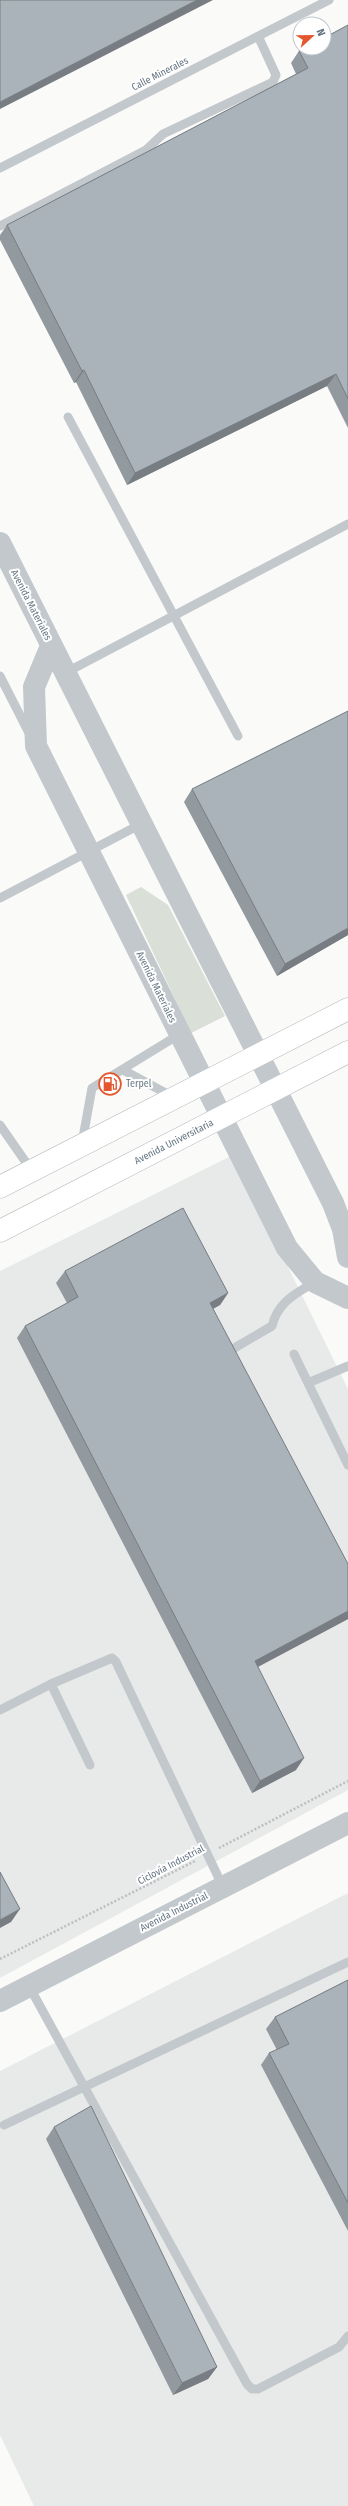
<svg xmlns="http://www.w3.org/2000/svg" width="348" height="2506" viewBox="0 0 348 2506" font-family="'Fira Sans Condensed',sans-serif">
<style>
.built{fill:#e8e9e9}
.green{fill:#dadfd7}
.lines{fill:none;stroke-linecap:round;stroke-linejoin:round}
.primary-casing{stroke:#b5babe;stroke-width:23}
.path{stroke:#bbbfc2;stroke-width:2.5;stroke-dasharray:2 2;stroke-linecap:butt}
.service{stroke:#c3c8cc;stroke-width:9}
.tertiary{stroke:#c3c8cc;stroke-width:22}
.primary{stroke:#fff;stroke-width:22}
.wall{fill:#929a9f}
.shaded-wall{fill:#777d82}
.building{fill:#aab3b9;stroke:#777d82}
.labels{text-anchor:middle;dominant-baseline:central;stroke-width:4;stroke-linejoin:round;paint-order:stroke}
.street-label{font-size:10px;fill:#657683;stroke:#fff}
.poi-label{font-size:10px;fill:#657683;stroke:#fff;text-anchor:start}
</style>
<rect width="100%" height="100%" fill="#fafaf8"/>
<!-- built -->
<path class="built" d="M233 1155 348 1389V1790L0 1978V1271Z
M348 1893V2506H34L0 2435V2071Z"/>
<!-- green -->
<path class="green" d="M141 887 168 905 225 1016 191 1033 126 895Z"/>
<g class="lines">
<!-- primary casing -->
<g class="primary-casing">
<path id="primary" d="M0 1187 348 1009
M0 1231 348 1052"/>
</g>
<!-- path -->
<path class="path" d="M219 1848 348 1781
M0 1959 195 1861"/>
<!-- service -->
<path class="service" d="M0 168 329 0
M0 226 146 150 163 134 273 82 276 75 258 36
M68 417 238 736
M65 673 348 524
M0 676 29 733
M0 898 141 824
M123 1070 173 1097
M0 1125 32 1171
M82 1143 92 1088 180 1034
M231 1350 272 1326C278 1302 295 1294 315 1282
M294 1354 308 1383
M348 1366 308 1383 348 1465
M51 1684 90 1765
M0 1710 51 1684 112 1658 116 1662 223 1887
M29 1986 247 2384 252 2389H258L339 2347 348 2336
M4 2125 348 1962"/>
<!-- tertiary -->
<path class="tertiary" d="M0 543 333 1203 343 1229 348 1257
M51 646 34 687 36 746 287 1248 315 1282 348 1298
M0 2001 348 1823"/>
<!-- primary -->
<use href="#primary" class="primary"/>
</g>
<!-- wall -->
<path class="wall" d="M348 25V428L327 386 127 485 76 382 74 383 0 240V235L7 225 296 74 291 63 299 51Z
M192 789 348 935 277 976 184 802Z
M65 1271 228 1293 220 1305 213 1309 348 1619 258 1667 296 1770 252 1793 17 1338 25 1326 67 1303 56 1283Z
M348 1980V2231L261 2065 269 2053 277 2050 266 2029 275 2017Z
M54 2127 217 2367 208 2379 173 2395 46 2139Z"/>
<!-- shaded-wall -->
<path class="shaded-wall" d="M197 0H213L0 109V102Z
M84 370 76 382 74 383 82 371Z
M336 374 327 386 127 485 135 473Z
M348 928V935L277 976 285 964Z
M228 1293 220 1305 201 1315 210 1303Z
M348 1611V1619L246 1673 255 1661Z
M304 1758 296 1770 252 1793 260 1781Z
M20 1909 11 1922 0 1928V1920Z
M217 2367 208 2379 173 2395 182 2383Z"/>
<!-- building -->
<path class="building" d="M0 0H197L0 102Z
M348 25V399L336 374 135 473 84 370 82 371 7 225 308 68 299 51 305 48H324V38Z
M348 711V928L285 964 192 789Z
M183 1208 228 1293 210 1303 348 1564V1611L255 1661 304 1758 260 1781 25 1326 78 1297 65 1271Z
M0 1872 20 1909 0 1920Z
M348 1980V2203L269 2053 289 2044 275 2017Z
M91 2106 217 2367 182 2383 54 2127Z"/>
<!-- icons -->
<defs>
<g id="fuel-ring" transform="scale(1.15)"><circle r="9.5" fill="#fff" stroke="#e4572e" stroke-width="1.5"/><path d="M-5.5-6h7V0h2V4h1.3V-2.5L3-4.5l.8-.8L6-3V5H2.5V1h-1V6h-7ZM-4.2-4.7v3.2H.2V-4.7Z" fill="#e4572e"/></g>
</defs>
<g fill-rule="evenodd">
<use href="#fuel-ring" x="110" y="1084"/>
</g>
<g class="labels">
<!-- street labels -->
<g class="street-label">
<text transform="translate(160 74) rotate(-27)">Calle Minerales</text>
<text transform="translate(31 605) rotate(63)">Avenida Materiales</text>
<text transform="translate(156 987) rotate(64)">Avenida Materiales</text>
<text transform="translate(174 1142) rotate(-27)">Avenida Universitaria</text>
<text transform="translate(171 1865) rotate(-28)">Ciclovía Industrial</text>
<text transform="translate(174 1912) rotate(-27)">Avenida Industrial</text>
</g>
<!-- poi labels -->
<g class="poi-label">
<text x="126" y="1084">Terpel</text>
</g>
</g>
<!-- north arrow -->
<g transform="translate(312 36) rotate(68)"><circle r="19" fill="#ffffff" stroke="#c1c8cd"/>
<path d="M0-3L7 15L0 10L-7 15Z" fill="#e4572e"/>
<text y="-6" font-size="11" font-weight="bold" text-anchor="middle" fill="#657683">N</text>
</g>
</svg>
